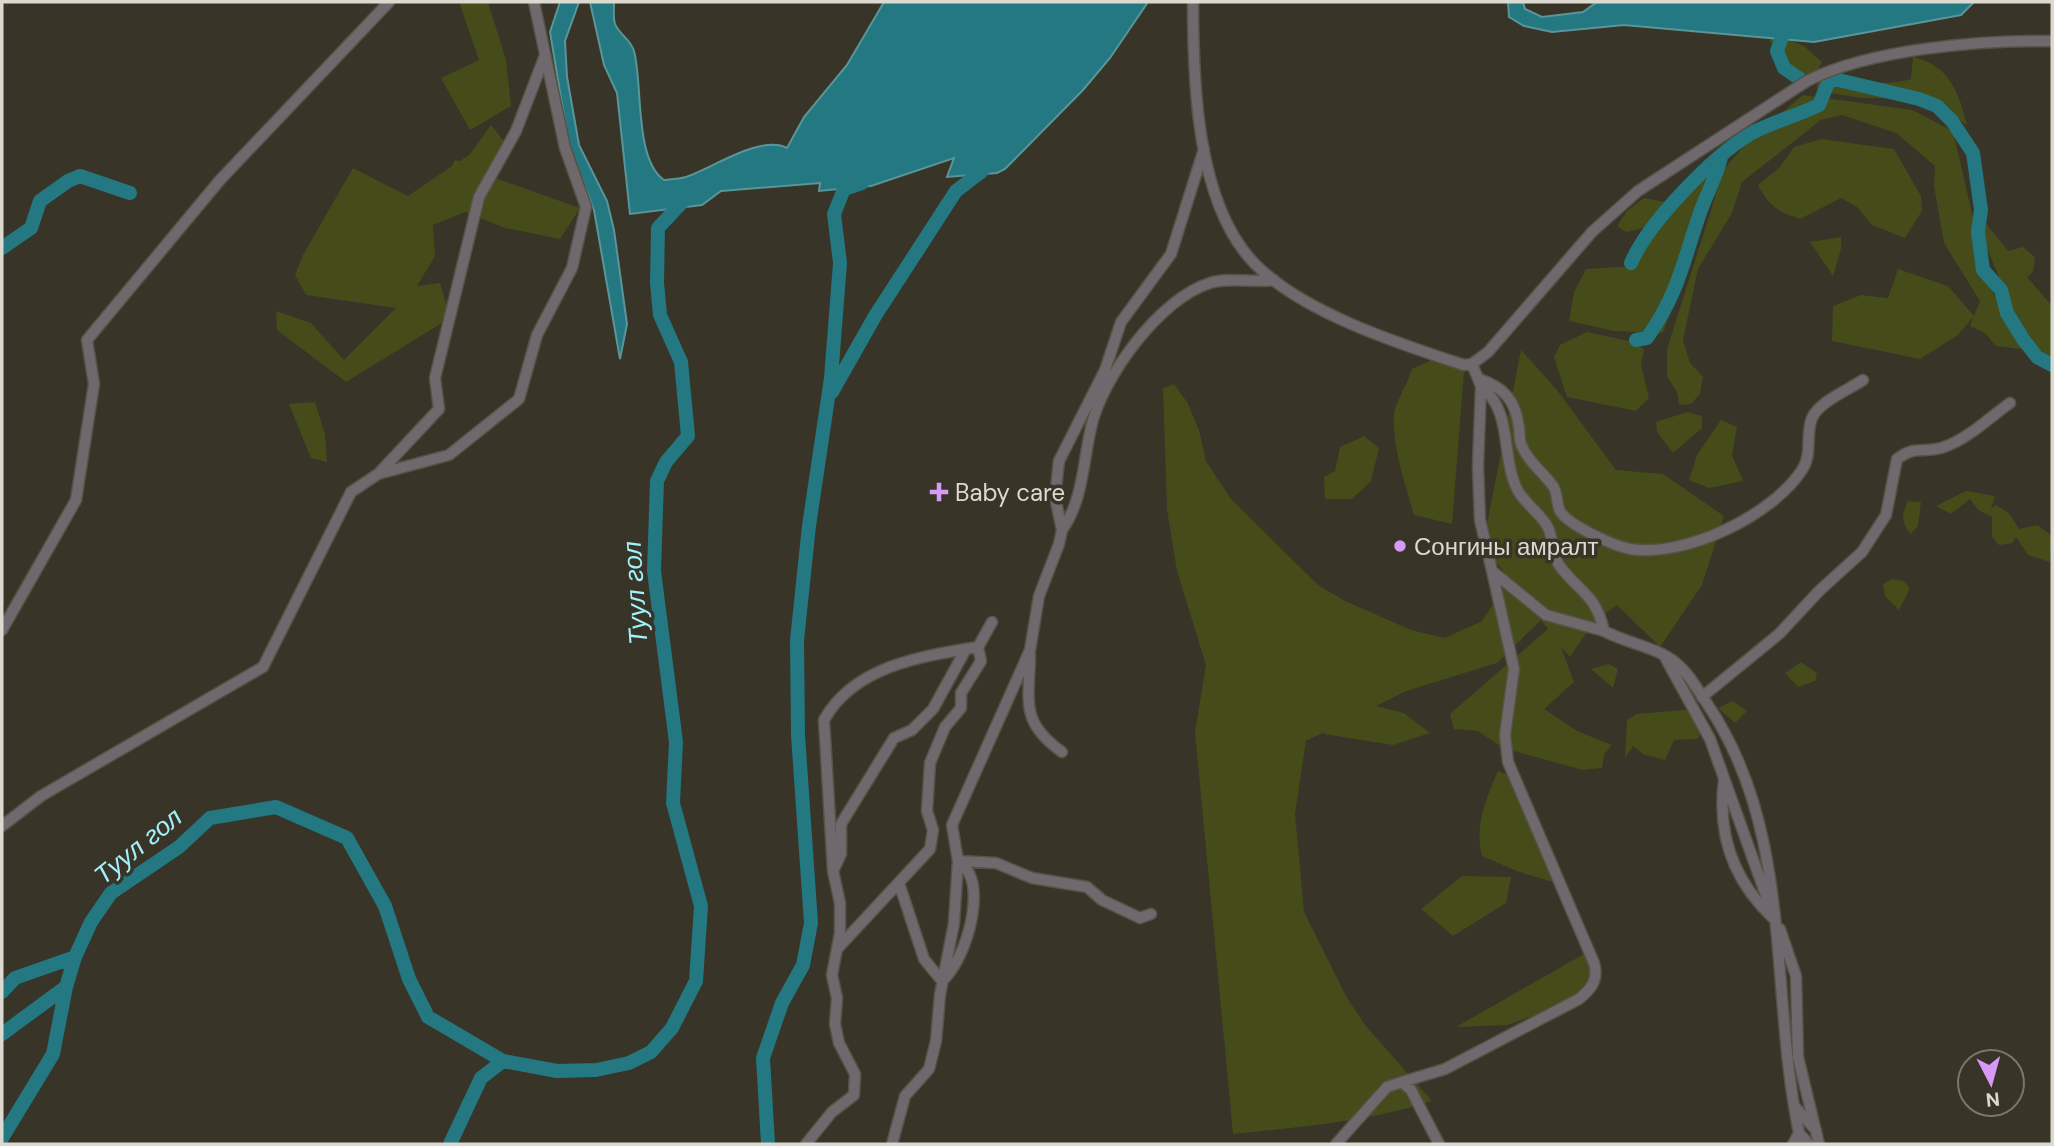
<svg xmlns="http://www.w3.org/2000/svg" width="2054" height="1146" viewBox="0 0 2054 1146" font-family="'DM Sans',sans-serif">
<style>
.green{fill:#464b1a}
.water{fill:#237881;stroke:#5a9599;stroke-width:2}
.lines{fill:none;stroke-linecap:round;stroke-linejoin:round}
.river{stroke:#237881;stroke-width:14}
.minor-casing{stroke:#565246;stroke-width:13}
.minor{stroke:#6f696d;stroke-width:10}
.poi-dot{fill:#d89af8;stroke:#383427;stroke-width:2.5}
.labels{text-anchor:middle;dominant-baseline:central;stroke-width:7;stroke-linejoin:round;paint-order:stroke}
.poi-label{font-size:24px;fill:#dcd9d1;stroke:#383427;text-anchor:start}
.water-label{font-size:26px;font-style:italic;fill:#a3f1fb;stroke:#383427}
</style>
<rect width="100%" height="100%" fill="#383427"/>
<!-- green -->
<path class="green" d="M459 2H488L506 60 511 106 470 130 441 78 479 60Z
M1777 35 1804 46 1822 62 1816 73 1797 75C1785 64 1782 52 1769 41Z
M1913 57C1949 65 1959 92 1967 125L1948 112 1890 98H1862L1817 91V80L1825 72C1850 81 1886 87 1911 79Z
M1803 95 1912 110 1953 131 1988 283 2022 349 1996 346 1985 333 1970 326 1973 317 1958 335 1920 359 1832 341 1833 306 1861 295 1888 298 1898 269 1948 286 1974 316 1980 301 1944 243 1934 186 1935 166 1896 133 1842 115 1821 120 1742 182 1732 213 1698 269 1683 340 1690 363 1703 377 1700 394 1691 404 1679 405 1677 392 1667 376V349L1724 169 1751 138Z
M491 125 508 146 484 174 580 208 560 239 505 228 465 212 433 225 435 256 417 286 440 283 450 318 346 382 277 330 276 311 311 323 344 360 396 308 306 295 295 275 303 255 353 168 408 196 452 166 455 160 460 161 469 155Z
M1821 139 1894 149 1921 196 1922 211 1905 238 1872 225 1857 207 1841 198 1800 219C1778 212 1769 206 1758 185L1779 168 1794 147Z
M1710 164H1720L1698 212 1684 272 1663 333 1614 331 1569 321 1574 292 1586 269 1633 266 1647 242Z
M1644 198 1665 202 1652 226 1626 232 1617 226 1627 211Z
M1984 221 2008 251 2023 247 2035 257 2033 272 2027 277 2052 306V360L2024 336 1983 239Z
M1841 237V249L1833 276 1810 242Z
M1587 332 1633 342 1644 349 1641 365 1649 398 1636 411 1567 397 1554 357 1560 345Z
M1521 350 1557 390 1616 470 1663 474 1724 516 1702 585 1660 647 1617 605 1593 623 1570 657 1561 647 1574 682 1544 709 1577 731 1612 745 1604 755 1602 768 1583 770 1503 748 1478 731 1454 729 1450 714 1548 629 1541 620 1497 663 1406 691 1376 706 1404 713 1430 733 1393 745 1324 734 1325 732 1306 741 1295 814 1304 912 1346 996 1365 1025 1432 1101C1367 1122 1300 1127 1233 1134L1195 732 1206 665 1177 571 1167 510 1163 388 1174 384 1187 402 1199 430 1206 461 1231 499 1318 585 1343 600 1411 630 1445 638 1482 621 1509 580 1514 585 1483 545Z
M1441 356 1464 372 1452 524 1414 515C1405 483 1392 448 1394 414 1395 403 1408 383 1412 369Z
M315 402 325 434 327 462 311 458 289 404Z
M1687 412 1702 416V428L1673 453 1657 432 1656 422Z
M1721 420 1737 427 1732 455 1743 481 1709 488 1689 480 1697 455Z
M1364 436 1379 448 1371 481 1352 499H1325L1324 477 1335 471 1340 447Z
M1966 491 1995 496 1991 508 1996 505 2010 514 2019 529 2038 525 2052 536 2050 562 2028 555 2016 537 2012 543 1999 545 1992 537V517L1978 510 1970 499 1951 514 1936 506Z
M1908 501 1921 502 1918 526 1911 534C1900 522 1902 515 1908 501Z
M1892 579 1904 581 1910 588 1899 610 1885 596 1883 584Z
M1801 662 1817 673 1815 681 1798 687 1785 673Z
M1609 664 1618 669 1613 688 1591 669Z
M1733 701 1747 711 1735 723 1718 708Z
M1694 709 1704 729 1697 739 1674 740 1665 760 1643 754 1633 746 1625 758 1627 720 1637 714Z
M1498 771 1521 780 1531 822 1559 884 1517 871 1482 856C1474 825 1486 799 1498 771Z
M1462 876 1511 877 1506 903 1453 936 1421 909Z
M1591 950 1593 978 1564 1005 1507 1025 1456 1027Z"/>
<!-- water -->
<path class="water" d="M560 2H579L565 41 567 77 579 145 607 201 614 230 627 324 620 359 594 210 569 146 550 32Z
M590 2H614C614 8 613 17 615 24 619 34 631 40 634 51 643 84 634 159 664 180 671 179 679 179 686 177 711 169 761 134 787 148L804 117 847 65 884 2H1148L1110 58 1083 90 1005 169 997 173 947 177 954 158 871 186 819 191 820 183 721 191 702 205 630 214 617 93 604 65Z
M1508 2H1523L1525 9 1542 17 1583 12 1597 2H1974L1961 15 1814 42 1624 25 1552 32 1524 26 1509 17Z"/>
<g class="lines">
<!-- river -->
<path class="river" d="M1787 23 1777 51 1784 68 1800 79
M2 248 31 228 40 201 68 181 80 176 130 193
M1631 263C1648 223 1712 157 1750 134 1771 122 1797 116 1819 105L1830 78 1919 99 1937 106 1952 121 1973 153 1981 210 1978 232 1983 270 2001 290 2007 313 2023 339 2037 357 2052 365
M1636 340 1647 338C1679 293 1683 261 1700 213 1707 192 1716 179 1721 157
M832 392 875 316 956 191 981 172 988 161
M2 992 15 978 75 957
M2 1034 66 987
M2 1138 53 1054 66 987 75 957 91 922 111 893 179 847 210 818 276 807 347 838 385 906 409 979 428 1017 503 1061 557 1071 596 1070 629 1063 651 1052 672 1028 696 981 701 906 673 803 676 742 654 571 657 481 666 462 688 436 681 362 660 315 657 283 658 228 688 196
M450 1144 481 1078 503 1061
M768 1144 763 1058 782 1003 803 965 811 923 798 735 797 640 809 526 831 378 840 263 834 214 844 189 862 183"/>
<!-- minor casing -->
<g class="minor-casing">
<path id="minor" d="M1193 2C1193 81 1196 204 1255 264 1303 313 1400 344 1464 365L1472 364 1488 352 1592 232 1638 191 1807 81C1870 49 1981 40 2052 41
M1472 364 1481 386 1478 466 1480 520 1492 571 1546 615 1604 631
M1479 379C1504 387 1516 401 1519 428 1520 434 1519 439 1521 444 1528 462 1542 471 1553 486 1558 493 1556 503 1560 511 1568 525 1614 546 1630 549 1684 558 1772 516 1802 470 1813 453 1805 435 1812 418 1819 402 1848 390 1863 380
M1481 386C1514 413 1500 456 1518 491 1525 503 1538 512 1546 524 1554 535 1551 552 1559 565 1579 593 1595 592 1604 631 1626 643 1657 647 1676 663 1690 674 1698 691 1708 705 1794 833 1769 989 1799 1133L1793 1144
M380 472 439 409 435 378 479 197 516 131 544 58
M1062 530C1083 501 1083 462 1091 428 1101 379 1160 298 1210 283 1229 277 1253 283 1274 280
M2 630 76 500 94 384 87 340 220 180 389 2
M1030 655C1029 702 1020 722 1062 752
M1666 659 1710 739 1773 915
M1702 697 1779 634 1819 591 1862 552 1886 515 1897 459C1917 444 1925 454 1944 447 1968 439 1990 417 2010 403
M1724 781C1717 835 1734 881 1773 918
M2 826 41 796 263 667 351 492 378 474 449 455 519 399 537 335 572 268 586 207 565 148 534 2
M958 861 996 863 1032 878 1087 887 1102 900 1140 918 1151 914
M834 869 841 854V824L894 738 912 730 933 709 966 649
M899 883 924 959 942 981C964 962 983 900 969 873 967 869 961 864 958 861
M1780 929 1796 976 1798 1057 1819 1144
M837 949 930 849 933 830 927 811 930 763 945 727 961 708V693L981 661 978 647 992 622
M1402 1082 1445 1069 1579 999C1591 989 1599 980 1594 963L1508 762 1505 735 1514 669 1492 571
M1794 1106 1816 1130
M1799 1133 1809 1144
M806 1144 832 1112 854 1095 855 1074 839 1043 835 1024 837 998 832 975 840 933V903L833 871 824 720C854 666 922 656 978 647
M892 1144 905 1096 929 1069 936 1041 940 995 954 923 958 861 952 825 1030 650 1039 596 1059 544 1062 530 1055 497 1059 461 1105 370 1121 322 1171 254 1204 149
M1336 1144 1387 1087 1402 1082 1411 1090 1439 1144"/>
</g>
<!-- minor -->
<use href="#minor" class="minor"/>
</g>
<!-- markers -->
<g class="poi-dot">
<path d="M935.5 481.5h7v7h7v7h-7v7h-7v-7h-7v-7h7z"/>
<circle cx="1400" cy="546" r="7"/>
</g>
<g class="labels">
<!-- poi labels -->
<g class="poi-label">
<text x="955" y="492">Baby care</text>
<text x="1414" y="546">Сонгины амралт</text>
</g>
<!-- water labels -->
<g class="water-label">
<text transform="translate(635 593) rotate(-94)">Туул гол</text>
<text transform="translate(138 846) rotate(-39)">Туул гол</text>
</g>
</g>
<!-- border -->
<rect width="2054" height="1146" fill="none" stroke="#dcd9d1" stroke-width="7"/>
<!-- north arrow -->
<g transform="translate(1991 1083) rotate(174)"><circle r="33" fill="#383427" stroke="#7a766b" stroke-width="2"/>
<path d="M0-5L12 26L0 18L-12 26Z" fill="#d89af8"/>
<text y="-10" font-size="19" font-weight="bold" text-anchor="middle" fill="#dcd9d1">N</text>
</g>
</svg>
